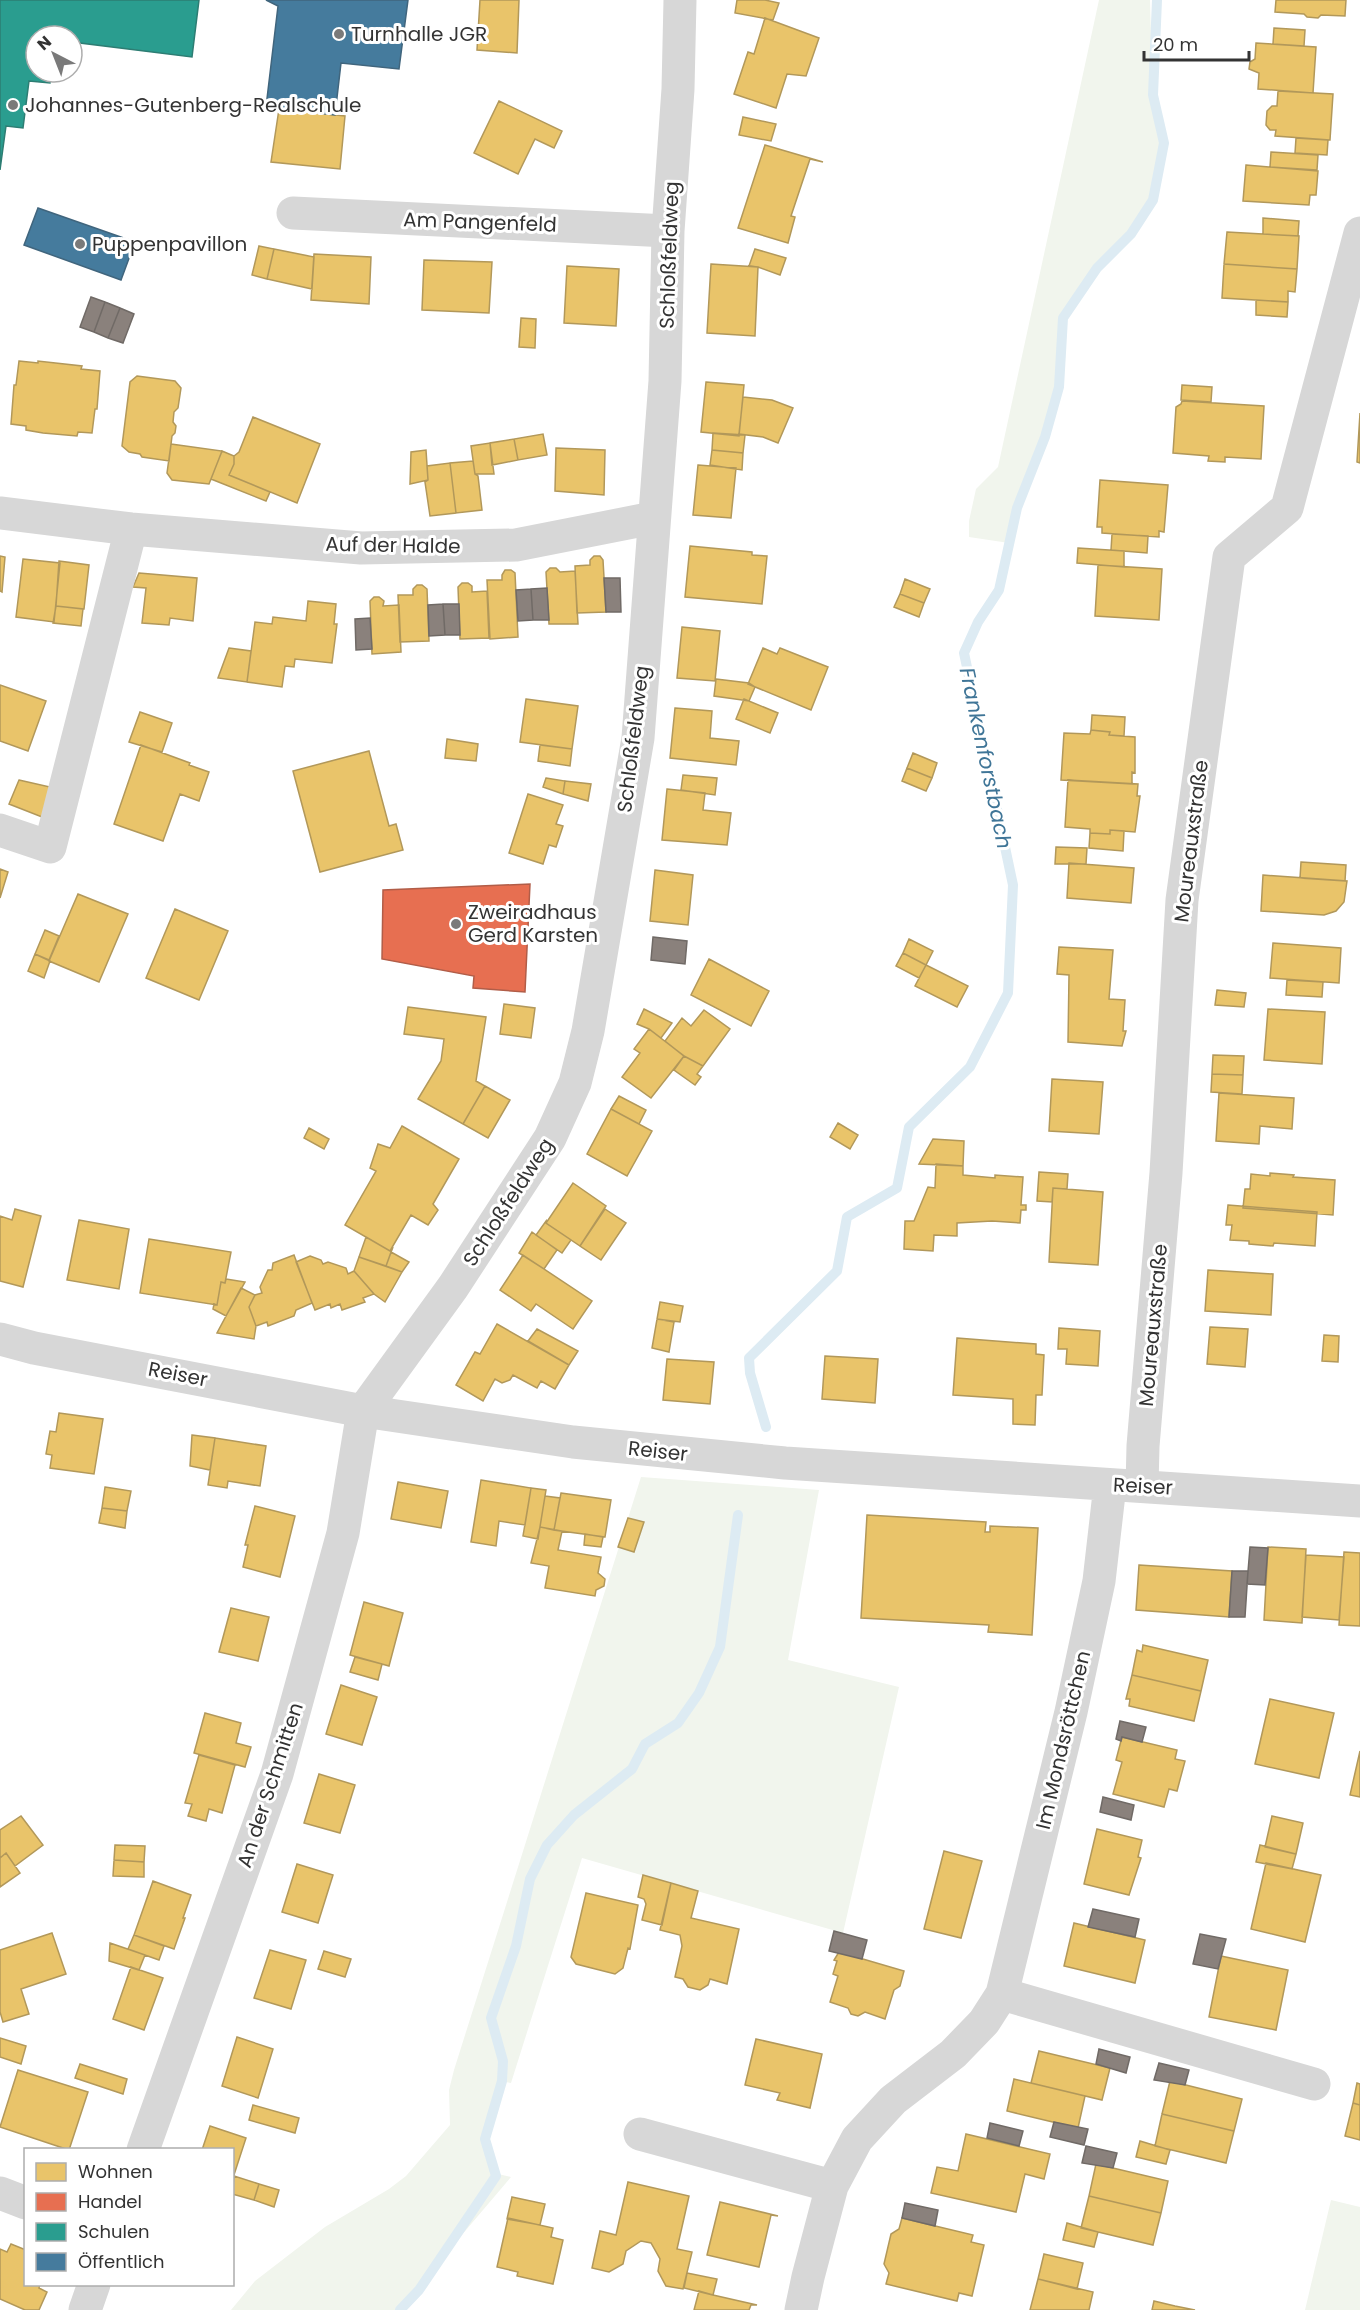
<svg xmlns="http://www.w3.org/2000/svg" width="1360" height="2310" viewBox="0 0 1360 2310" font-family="Poppins,sans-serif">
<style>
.green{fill:#f1f5ed}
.homes{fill:#e9c46a;stroke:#b2985a;stroke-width:1.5}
.shops{fill:#e76f51;stroke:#b15d48;stroke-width:1.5}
.schools{fill:#2a9d8f;stroke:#2d7d73;stroke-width:1.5}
.public{fill:#457b9d;stroke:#40657d;stroke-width:1.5}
.industry{fill:#8a817c;stroke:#706a66;stroke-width:1.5}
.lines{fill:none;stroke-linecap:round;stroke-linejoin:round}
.stream{stroke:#ddebf3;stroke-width:10}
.street{stroke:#d7d7d7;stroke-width:33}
.poi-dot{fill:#7a7a7a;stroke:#fff;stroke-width:2}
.labels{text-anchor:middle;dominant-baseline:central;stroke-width:6;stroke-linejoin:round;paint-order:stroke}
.poi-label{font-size:20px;fill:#333;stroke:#fff;text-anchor:start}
.street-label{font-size:20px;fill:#333;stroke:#fff}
.water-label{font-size:21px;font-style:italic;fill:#3f7597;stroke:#fff}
</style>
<rect width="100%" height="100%" fill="#fff"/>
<!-- green -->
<path class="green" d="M1099 0H1150L1153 112 1161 139V159L1149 204 1125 241 1087 278 1063 312 1055 401 1013 514 1009 543 969 537V521L976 489 998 467Z
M641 1477 819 1490 788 1660 899 1687 843 1933 582 1858 511 2083 499 2081 482 2139 494 2176 498 2174 511 2177 398 2310H231L255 2281 325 2227 389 2189 406 2176 450 2125 449 2090 454 2070Z
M1331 2200 1360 2207V2310H1305Z"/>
<!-- homes -->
<path class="homes" d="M480 0H519L517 53 477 50Z
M737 0H765L779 3 773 20 735 13Z
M1276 0H1346L1345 16 1321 15 1318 18 1307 17 1304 14 1275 12Z
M765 18 819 38 806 76 787 74 776 108 734 94 748 52 754 54Z
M1274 28 1305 30 1304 46 1273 44Z
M1256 43 1316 47 1313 93 1258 89 1259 73 1249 69 1250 62 1255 59Z
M1278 91 1333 94 1330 140 1275 136 1276 130H1270L1266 125 1267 111 1272 106H1277Z
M499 101 562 131 554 148 535 139 518 174 474 153Z
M279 109 345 116 340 169 271 162Z
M743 117 776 124 771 141 739 135Z
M1296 138 1328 140 1327 155 1295 153Z
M765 145 823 162 810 159 791 216 795 217 788 243 738 228Z
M1271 152 1318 155 1317 170 1270 167Z
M1246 165 1318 171 1316 195H1310L1309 205 1243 201Z
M1263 218 1299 221 1298 236 1263 234Z
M1227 232 1299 236 1297 269 1224 264Z
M259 246 274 249 267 279 252 275Z
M274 249 314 257 312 289 267 279Z
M755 249 786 258 780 275 758 267 749 266Z
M314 254 371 257 369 304 311 300Z
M424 260 492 262 489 313 422 310Z
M711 264 758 267 755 336 707 333Z
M1224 264 1297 269 1295 292 1288 291V302L1222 298Z
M567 266 619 269 616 326 564 323Z
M1256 300 1288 302 1287 317 1256 315Z
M521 318 536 319 535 348 519 347Z
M19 361 38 363V361L82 366 81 369 100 371 97 409H95L92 433 78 432 77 436 43 433 26 430V426L11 424 14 385H16Z
M137 376 175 381 181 388 178 408 174 412 173 422 176 426 175 433 172 436 169 461 142 457 140 454 129 452 122 446 130 382Z
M706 382 744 385 739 436 701 432Z
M1182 385 1212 387 1211 402 1181 400Z
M743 397 772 400 793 408 778 443 763 437 739 434Z
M1182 401 1264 406 1261 459 1225 457V462L1208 461 1209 456 1173 453 1176 407 1181 404Z
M1360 413V463L1357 462Z
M253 417 320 444 297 503 229 475 234 464V456L239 452Z
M713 433 745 435 743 453 712 450Z
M543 434 547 455 518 460 514 439Z
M514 439 518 460 492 465 490 443Z
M490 443 494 474H475L471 446Z
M171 444 222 451 209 484 172 480 167 473Z
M556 448 605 450 604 495 555 491Z
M426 450 428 480 410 484 411 452Z
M712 450 743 453 742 470 710 465Z
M222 451 234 456V464L229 475 270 492 266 501 211 479Z
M473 461 475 474 478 476 482 510 456 513 450 463Z
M450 463 456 513 430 516 425 482 428 480 427 466Z
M698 465 736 468 731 518 693 515Z
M1100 480 1168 485 1164 532 1159 531V537L1102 533V527H1097Z
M1112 534 1148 536 1147 553 1111 550Z
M690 546 752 552V555L767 556 762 604 685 597Z
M1078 548 1124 551V567L1077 563Z
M0 556 5 557 2 592 0 591Z
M594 556H600L603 560 606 612 577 613 575 566 590 565V560Z
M23 559 60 563 54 622 16 617Z
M59 561 89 565 84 609 56 606Z
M1098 565 1162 569 1159 620 1095 616Z
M550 568H556L560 572 575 571 578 624H549L546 572Z
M505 570H511L515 573 518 637 490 639 487 580H502V575Z
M139 573 197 578 193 621 170 618 169 625 142 623 146 588 133 587Z
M905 579 930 589 924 603 900 594Z
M462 583H468L472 586V592L487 591 489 638 460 639 458 587Z
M417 585H422L427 589 429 641 400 642 398 595H413V589Z
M900 594 924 603 919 617 894 607Z
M374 597H379L384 601 383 606 399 605 401 652 372 654 370 601Z
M308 601 336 604 334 624H337L332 663 295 659 294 667 285 666 282 687 247 682 255 622 272 624 273 617 306 621Z
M56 606 83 609 81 626 53 623Z
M682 627 720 631 715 681 677 678Z
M229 648 251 651 247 682 218 678Z
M763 648 777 654 780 648 828 667 811 710 748 684Z
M716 679 749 683 755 687 749 701 714 696Z
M0 685 46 701 28 751 0 741Z
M526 699 578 706 572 749 520 742Z
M744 699 778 713 770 733 736 719Z
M675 708 712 711 710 738 739 741 736 765 670 758Z
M140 712 172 723 162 752 129 742Z
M1092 715 1125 717 1124 736 1109 735 1110 732 1091 730Z
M1091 730 1110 732 1109 735 1135 737V773L1132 772V784L1061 780 1064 733 1090 734Z
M447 739 478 744 476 761 445 758Z
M141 745 190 763 189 765 209 772 199 801 180 794 163 841 114 824Z
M540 745 572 749 570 766 538 761Z
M369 751 389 826 396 824 403 850 320 872 293 771Z
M913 753 937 763 932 778 907 768Z
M907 768 932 778 926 791 902 781Z
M683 775 717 778 715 795 681 790Z
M546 778 565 781 563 794 543 787Z
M19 780 50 787 42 817 9 804Z
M1068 780 1138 784 1137 796H1140L1135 832 1110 830V834L1090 833V829L1065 827Z
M565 781 591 784 588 801 563 794Z
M667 789 705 793 703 810 731 813 727 845 662 840Z
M528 794 563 805 556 824 563 826 556 847 549 845 543 864 509 853Z
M1110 830 1124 831 1123 851 1089 848 1090 833 1110 834Z
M1056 847 1087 848 1086 864H1055Z
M1301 862 1346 865 1345 881 1300 878Z
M1069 863 1134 868 1131 903 1067 898Z
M0 869 8 872 0 898Z
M655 870 693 875 688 925 650 921Z
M1263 875 1347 881 1344 902 1336 911 1324 915 1261 911Z
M78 894 128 914 99 982 49 961Z
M175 909 228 931 199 1000 146 978Z
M45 930 59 936 49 960 35 954Z
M909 939 933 951 926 965 903 953Z
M1273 943 1341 948 1339 983 1270 978Z
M1059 947 1113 950 1109 999 1125 1000 1123 1031H1126L1122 1046 1068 1042 1069 975 1057 974Z
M903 953 926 965 919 978 896 966Z
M35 954 50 961 44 978 28 971Z
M709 959 769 991 751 1026 691 995Z
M926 965 968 986 957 1007 915 986Z
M1287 980 1323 982 1322 997 1286 995Z
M1217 990 1246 993 1244 1007 1215 1005Z
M504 1004 535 1008 531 1038 500 1034Z
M408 1007 486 1017 476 1081 485 1086 463 1124 418 1099 441 1061 444 1039 404 1034Z
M644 1009 672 1023 661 1038 649 1029 637 1024Z
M1268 1009 1325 1012 1322 1064 1264 1060Z
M704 1010 730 1029 703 1066 684 1056 665 1041 682 1018 691 1026Z
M649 1029 684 1056 651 1098 622 1077 640 1053 634 1049Z
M1213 1055 1244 1056 1243 1075 1212 1074Z
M684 1056 703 1066 697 1074 701 1077 695 1085 674 1070Z
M1212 1074 1243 1075 1242 1094 1211 1092Z
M1052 1079 1103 1082 1099 1134 1049 1131Z
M485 1086 510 1100 488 1138 463 1124Z
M1219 1093 1294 1098 1292 1129 1260 1126 1259 1144 1216 1141Z
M619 1096 646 1110 639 1124 611 1109Z
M611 1109 652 1131 627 1176 587 1154Z
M838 1123 858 1135 850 1149 830 1137Z
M402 1126 459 1159 433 1204 438 1210 428 1225 411 1215 390 1251 345 1225 376 1171 370 1168 378 1144 390 1148Z
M309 1128 329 1139 324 1149 304 1138Z
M933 1139 964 1141 963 1166 919 1164Z
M936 1164 963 1166V1175L995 1178V1175L1023 1177 1021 1205H1026V1210H1021L1020 1223 992 1221 957 1223V1236L934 1235 933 1251 904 1249 905 1221H914L928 1187 935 1188Z
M1039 1172 1068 1174 1067 1189 1053 1188 1052 1202 1037 1201Z
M1270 1173 1294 1175 1293 1177 1335 1180 1333 1215 1243 1208 1245 1189H1250L1251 1174 1270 1176Z
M573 1183 606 1206 580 1246 546 1223Z
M1053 1188 1103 1192 1098 1265 1049 1262Z
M1228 1205 1317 1212 1315 1246 1274 1243 1273 1246 1249 1244V1241L1230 1240 1232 1225H1226Z
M15 1209 41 1216 23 1287 0 1281V1216L12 1220Z
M605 1209 626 1223 601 1260 580 1246Z
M79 1220 129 1229 119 1289 67 1280Z
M546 1221V1223L571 1240 562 1253 536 1235Z
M532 1232 557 1250 544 1269 519 1253Z
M366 1237 390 1251 393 1247 386 1266 359 1257Z
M149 1239 231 1252 225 1283 221 1282 217 1305 140 1293Z
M391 1252 409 1262 402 1272 386 1266Z
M294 1255 312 1303 296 1310 294 1316 268 1326 267 1322 256 1326 249 1307 255 1295 262 1293 260 1287 268 1270H272L273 1263Z
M523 1255 592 1301 573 1329 536 1304 531 1311 500 1290Z
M310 1256 321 1260 323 1264 328 1262 346 1268 348 1274 354 1271 374 1294 363 1298 365 1302 342 1310 340 1304 331 1308 330 1304 315 1310 296 1262Z
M359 1257 402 1272 385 1302 374 1294 354 1271Z
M1208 1270 1273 1274 1271 1315 1205 1311Z
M226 1279 245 1282 226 1316 213 1309 214 1304 217 1305 221 1282 225 1283Z
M241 1288 255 1295 249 1307 256 1326 254 1339 217 1333Z
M660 1302 683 1306 680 1322 657 1319Z
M657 1319 674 1322 669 1352 652 1348Z
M497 1324 569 1365 555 1389 541 1381 537 1388 513 1375 510 1380 502 1383 495 1379 483 1401 456 1385 475 1352 480 1354Z
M1210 1327 1248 1329 1245 1367 1207 1364Z
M1059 1328 1100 1331 1098 1366 1066 1364 1067 1349H1058Z
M537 1329 578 1351 569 1365 528 1341Z
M1324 1335 1339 1336 1338 1362 1322 1361Z
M957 1338 1036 1344V1354L1044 1355 1042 1395H1036L1035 1425 1013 1424V1399L953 1395Z
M825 1356 878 1359 875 1403 822 1399Z
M667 1359 714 1362 710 1404 663 1400Z
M59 1413 103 1419 94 1474 50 1468 52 1455 46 1454 50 1431 56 1432Z
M192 1435 215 1438 210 1470 190 1466Z
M215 1438 266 1446 260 1486 228 1481 227 1488 208 1485Z
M481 1480 531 1488 525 1525 499 1521 496 1546 471 1542Z
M398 1482 448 1491 441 1528 391 1519Z
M105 1487 131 1491 127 1511 102 1508Z
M531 1488 546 1490 538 1539 523 1536Z
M561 1493 611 1500 605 1537 554 1530Z
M545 1496 560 1498 554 1530 540 1527Z
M255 1506 295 1516 280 1577 243 1567 248 1545H245Z
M102 1508 127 1511 125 1528 99 1523Z
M867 1515 986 1522 985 1532H990V1526L1038 1528 1032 1635 988 1632 989 1625 861 1618Z
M628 1518 644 1522 634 1552 618 1547Z
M540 1527 562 1531 558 1550 601 1557 598 1573 605 1579 604 1586 596 1590 595 1596 545 1588 549 1566 531 1563Z
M585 1534 603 1537 601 1547 584 1545Z
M1268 1547 1306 1549 1302 1623 1264 1620Z
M1344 1552 1360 1553V1626L1339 1625Z
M1306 1555 1344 1557 1339 1620 1302 1617Z
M1139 1565 1232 1571 1229 1617 1136 1610Z
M364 1602 403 1613 389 1666 350 1655Z
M231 1608 269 1617 258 1661 219 1652Z
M1143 1645 1208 1660 1201 1691 1132 1675 1137 1650 1142 1652Z
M355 1657 382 1664 378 1680 350 1672Z
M1132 1675 1201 1691 1194 1721 1129 1706 1130 1699H1126Z
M341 1685 377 1697 362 1745 326 1734Z
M1270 1699 1334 1713 1319 1778 1255 1764Z
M205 1713 241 1723 236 1743 251 1747 245 1767 194 1753Z
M1122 1737 1177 1750 1175 1759 1185 1761 1177 1791 1169 1789 1164 1807 1113 1794 1122 1762 1116 1760Z
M1360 1751V1797L1350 1795Z
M199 1755 235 1765 222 1813 209 1809 206 1821 188 1816 192 1804 185 1803Z
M319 1774 355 1785 340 1833 304 1823Z
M21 1816 43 1845 15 1866 6 1853 0 1858V1830Z
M1272 1816 1303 1823 1296 1854 1265 1847Z
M1097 1829 1142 1840 1138 1857 1141 1858 1129 1895 1084 1884Z
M115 1845 145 1846 144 1862 114 1860Z
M1260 1845 1296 1854 1292 1869 1256 1862Z
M944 1851 982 1861 961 1938 924 1929Z
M6 1853 20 1873 0 1887V1858Z
M114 1860 144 1862V1877L113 1876Z
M1266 1863 1321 1875 1305 1942 1251 1929Z
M297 1864 333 1875 318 1923 282 1912Z
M643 1875 671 1883 662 1925 642 1920 646 1904 644 1899 638 1897Z
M153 1881 191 1895 183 1918H185L174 1949 134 1935Z
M671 1883 698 1891 691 1918 739 1929 727 1984 710 1979 708 1985 700 1990 688 1987 683 1979 675 1977 682 1946 680 1935 660 1930Z
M586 1893 638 1905 630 1949 628 1948 623 1968 615 1974 576 1964 571 1957Z
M1074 1923 1145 1940 1135 1983 1064 1966Z
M52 1933 66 1974 21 1989 29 2014 3 2022 0 2012V1950Z
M134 1935 164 1946 159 1960 128 1949Z
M110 1943 145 1955 139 1970 109 1961Z
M270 1950 306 1960 291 2009 254 1998Z
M324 1951 351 1959 345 1977 318 1969Z
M839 1952 904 1971 900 1986 894 1990 885 2019 865 2012 858 2016 851 2014 848 2008 830 2002 838 1976 833 1974 837 1961 834 1960Z
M1221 1956 1288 1970 1276 2030 1209 2017Z
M131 1967 163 1978 144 2030 113 2019Z
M237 2037 273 2049 258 2098 222 2086Z
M0 2038 26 2046 21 2064 0 2057Z
M756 2039 822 2054 810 2108 777 2100 780 2093 745 2085Z
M1039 2051 1110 2068 1102 2100 1031 2083Z
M80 2064 127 2079 123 2094 75 2078Z
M18 2070 88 2092 69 2150 0 2127Z
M1014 2079 1085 2096 1078 2128 1007 2111Z
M1170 2081 1242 2099 1234 2131 1162 2114Z
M1357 2083 1360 2084V2105L1353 2103Z
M1353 2103 1360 2105V2140L1345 2136Z
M253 2105 299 2118 295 2133 249 2120Z
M1162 2114 1234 2131 1226 2163 1155 2146Z
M210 2126 246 2138 232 2181V2150H202Z
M966 2134 1050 2154 1044 2179 1025 2174 1016 2212 931 2193 937 2167 958 2171Z
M1140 2141 1170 2150 1166 2164 1136 2157Z
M1096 2164 1168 2181 1161 2213 1089 2196Z
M234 2176 259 2184 254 2200 232 2194Z
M628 2182 689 2196 677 2249 692 2252 683 2289 666 2286 658 2271 660 2259 651 2243 641 2241 626 2251 623 2264 609 2272 592 2268 600 2231 616 2235Z
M259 2184 279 2190 274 2207 254 2200Z
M1089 2196 1161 2213 1153 2245 1081 2228Z
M512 2197 545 2204 540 2225 507 2219Z
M720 2202 778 2216 771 2215 759 2267 707 2255Z
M508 2218 553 2228 551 2237 563 2240 553 2284 517 2276 518 2272 497 2267Z
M902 2218 973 2235 971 2242 984 2245 972 2296 959 2293 957 2301 886 2284 889 2273 884 2264 891 2234 899 2229Z
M1067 2223 1098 2232 1094 2247 1063 2240Z
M11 2244 26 2250V2284H40L39 2288 47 2292 39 2310H25L0 2299V2249L7 2252Z
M1044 2254 1083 2263 1077 2289 1038 2279Z
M687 2273 717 2279 713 2295 684 2288Z
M1038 2279 1093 2292 1089 2310H1030Z
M699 2291 713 2295 757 2305H751L749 2310H694Z
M1154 2301 1175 2306 1195 2310H1152Z"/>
<!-- shops -->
<path class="shops" d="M530 884 525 992 473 988 474 976 382 959 383 890Z"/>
<!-- schools -->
<path class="schools" d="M0 0H199L192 57 72 42V36H36V72H51L50 83 29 81 23 128 6 126 0 170Z"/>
<!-- public -->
<path class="public" d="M266 0H408L399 69 341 63 335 115 266 107 278 6Z
M38 208 135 242 121 280 24 245Z"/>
<!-- industry -->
<path class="industry" d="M91 297 105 302 94 332 80 327Z
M105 302 120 308 108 338 94 332Z
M120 308 134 314 123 343 108 338Z
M604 578H620L621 612H606Z
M547 588 549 620H533L531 589Z
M531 589 533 620 518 621 516 590Z
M443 604H459L460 635H445Z
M443 604 445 635 429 636 428 605Z
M370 618 372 649 356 650 355 619Z
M653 937 687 941 685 964 651 960Z
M1250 1547 1268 1548 1265 1585 1247 1584Z
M1232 1571H1248L1245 1617H1229Z
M1120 1721 1146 1727 1142 1742 1122 1737 1121 1741 1116 1739Z
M1103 1797 1134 1805 1131 1820 1100 1812Z
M1093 1909 1139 1919 1135 1937 1088 1927Z
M834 1931 867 1940 862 1959 829 1951Z
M1200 1934 1226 1939 1218 1969 1193 1964Z
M1099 2049 1130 2057 1126 2073 1096 2064Z
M1159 2063 1189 2070 1185 2085 1154 2080Z
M1054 2122 1088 2129 1084 2145 1050 2137Z
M990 2123 1023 2131 1019 2146 987 2138Z
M1086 2146 1117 2153 1113 2168 1082 2163Z
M905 2203 938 2210 935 2226 902 2218Z"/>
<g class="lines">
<!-- stream -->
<path class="stream" d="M766 1427 750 1373 749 1358 837 1271 847 1217 897 1188 909 1127 970 1067 1008 993 1013 885 964 653 978 622 999 590 1017 508 1045 437 1059 387 1063 318 1097 268 1131 234 1153 200 1164 143 1153 95 1157 0
M400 2310 419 2290 496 2176 485 2139 502 2081 503 2061 491 2018 516 1946 530 1879 547 1845 574 1815 632 1769 645 1744 678 1723 699 1693 720 1647 738 1515"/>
<!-- street -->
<path class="street" d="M293 213 668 231
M0 513 131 529 361 548 516 545 653 518
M0 830 50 847 131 529
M0 1339 34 1348 363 1411 573 1442 785 1463 1360 1501
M1142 1486 1143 1446 1166 1173 1182 900 1229 557 1287 508 1360 233
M1002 1994 1314 2084
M640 2134 832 2186
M143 2150 277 1774 343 1533 363 1411 453 1287 550 1138 575 1083 588 1031 638 738 665 381 668 231 678 89 680 0
M0 2193 26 2203
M85 2310 94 2284
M801 2310 808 2277 832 2186 857 2139 893 2100 953 2054 984 2022 1002 1994 1071 1712 1099 1581 1110 1485"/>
</g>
<!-- markers -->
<g class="poi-dot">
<circle cx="339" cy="34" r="6"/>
<circle cx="13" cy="105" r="6"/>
<circle cx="80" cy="244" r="6"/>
<circle cx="456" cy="924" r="6"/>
</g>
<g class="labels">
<!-- poi labels -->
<g class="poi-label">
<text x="351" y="34">Turnhalle JGR</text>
<text x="25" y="105">Johannes-Gutenberg-Realschule</text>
<text x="92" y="244">Puppenpavillon</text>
<text x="468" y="912">Zweiradhaus<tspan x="468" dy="23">Gerd Karsten</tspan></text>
</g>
<!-- street labels -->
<g class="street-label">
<text transform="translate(480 222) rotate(2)">Am Pangenfeld</text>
<text transform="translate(669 255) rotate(-88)">Schloßfeldweg</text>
<text transform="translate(393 545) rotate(1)">Auf der Halde</text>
<text transform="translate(633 739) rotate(-83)">Schloßfeldweg</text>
<text transform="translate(1191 841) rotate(-83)">Moureauxstraße</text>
<text transform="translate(508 1202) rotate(-57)">Schloßfeldweg</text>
<text transform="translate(1153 1325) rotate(-85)">Moureauxstraße</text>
<text transform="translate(178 1374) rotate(11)">Reiser</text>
<text transform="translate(658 1451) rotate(6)">Reiser</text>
<text transform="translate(1143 1486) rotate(3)">Reiser</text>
<text transform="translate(1063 1740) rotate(-77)">Im Mondsröttchen</text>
<text transform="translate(270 1785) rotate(-72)">An der Schmitten</text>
</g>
<!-- water labels -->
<g class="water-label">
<text transform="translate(986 758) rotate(78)">Frankenforstbach</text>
</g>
</g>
<!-- legend -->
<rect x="24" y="2148" width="210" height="138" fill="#ffffff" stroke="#adadad" stroke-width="1.5"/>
<rect x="36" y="2163" width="30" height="18" fill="#e9c46a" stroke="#adadad" stroke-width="1.5"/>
<text x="78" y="2178" font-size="18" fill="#333333">Wohnen</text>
<rect x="36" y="2193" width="30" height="18" fill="#e76f51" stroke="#adadad" stroke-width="1.5"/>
<text x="78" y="2208" font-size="18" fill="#333333">Handel</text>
<rect x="36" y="2223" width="30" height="18" fill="#2a9d8f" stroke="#adadad" stroke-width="1.5"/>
<text x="78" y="2238" font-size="18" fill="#333333">Schulen</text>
<rect x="36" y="2253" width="30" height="18" fill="#457b9d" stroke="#adadad" stroke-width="1.5"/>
<text x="78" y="2268" font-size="18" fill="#333333">Öffentlich</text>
<!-- north arrow -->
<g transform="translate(54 54) rotate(318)"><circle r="28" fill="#ffffff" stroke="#adadad" stroke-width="1.5"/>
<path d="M0-4.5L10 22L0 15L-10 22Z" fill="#7a7a7a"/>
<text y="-9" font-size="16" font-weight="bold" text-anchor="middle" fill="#333333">N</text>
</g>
<!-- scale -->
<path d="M1144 51v9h105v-9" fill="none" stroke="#333333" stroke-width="3"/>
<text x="1153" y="51" font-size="18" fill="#333333" stroke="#ffffff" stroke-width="4.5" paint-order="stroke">20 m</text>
</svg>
